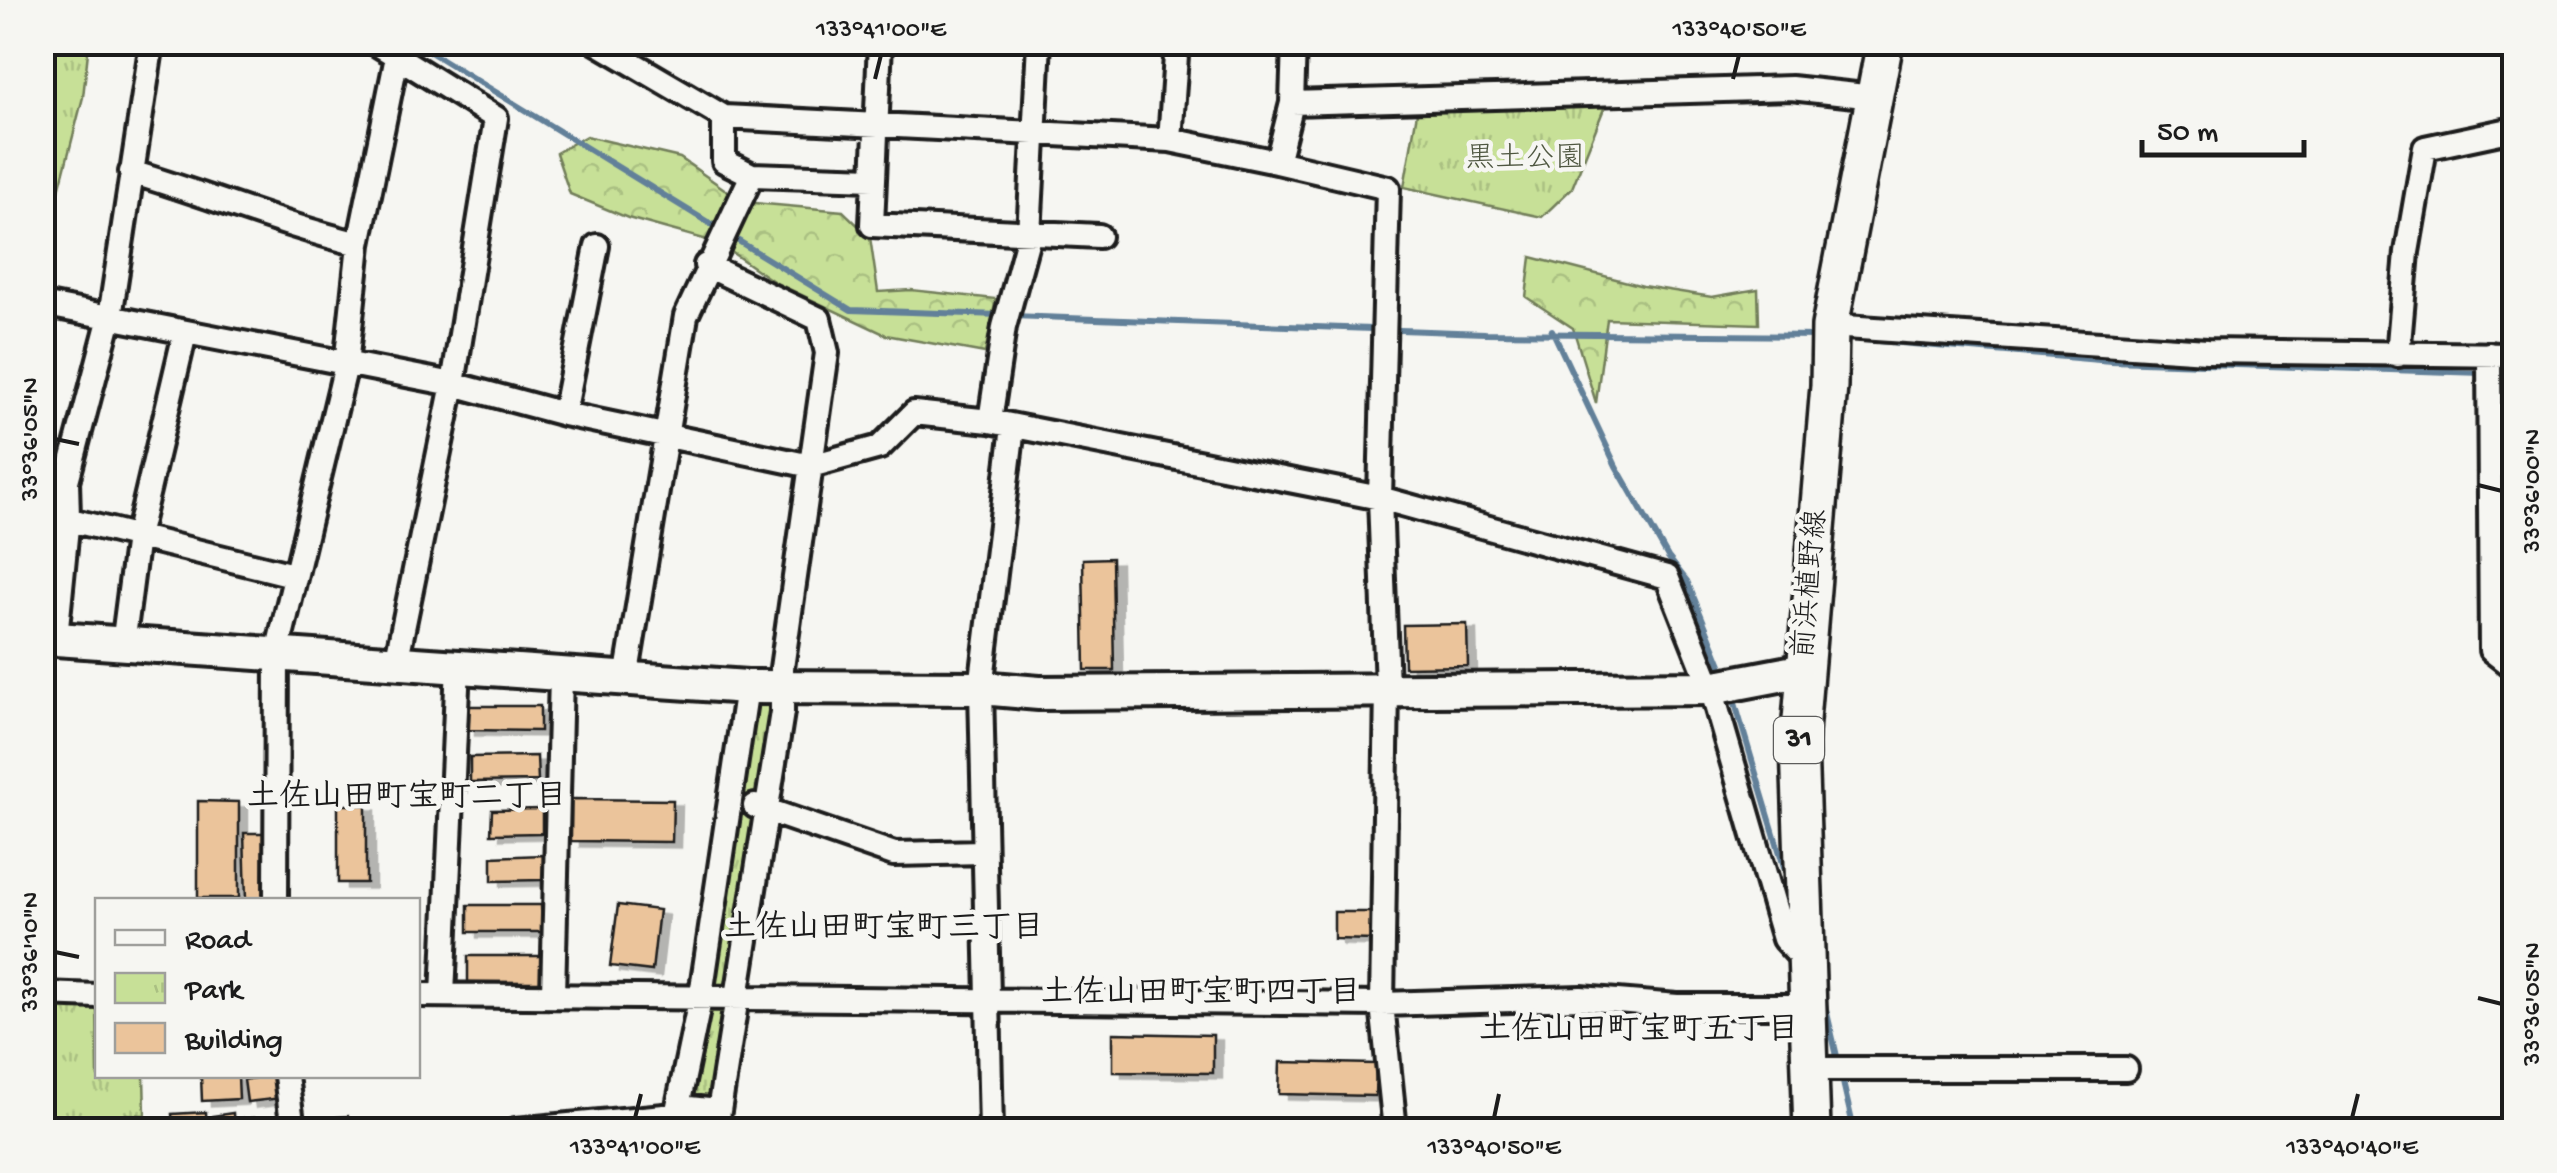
<svg xmlns="http://www.w3.org/2000/svg" width="2557" height="1173" viewBox="0 0 2557 1173" font-family="'Gochi Hand','Klee One',sans-serif">
<style>
.forest{fill:url(#forest-crowns);stroke:#727e5a;stroke-width:2.5}
.park{fill:url(#park-tufts);stroke:#727e5a;stroke-width:2.5}
.lines{fill:none;stroke-linecap:round;stroke-linejoin:round}
.stream{stroke:#628099;stroke-width:6}
.building{fill:#ebc49b;stroke:#1c1c1c;stroke-width:2.5;filter:url(#shadow)}
.street-casing{stroke:#1c1c1c;stroke-width:30}
.secondary-casing{stroke:#1c1c1c;stroke-width:40}
.primary-casing{stroke:#1c1c1c;stroke-width:42}
.street{stroke:#f6f6f2;stroke-width:22}
.secondary{stroke:#f6f6f2;stroke-width:32}
.primary{stroke:#f6f6f2;stroke-width:35}
.ticks{fill:none;stroke:#1c1c1c;stroke-width:4}
.labels{text-anchor:middle;dominant-baseline:central;stroke-width:9;stroke-linejoin:round;paint-order:stroke}
.shield{fill:#f6f6f2;stroke:#5d5d5c;stroke-width:2.5}
.shield-label{font-size:28px;font-weight:bold;fill:#1c1c1c}
.park-label{font-size:30px;fill:#4f5741;stroke:#f6f6f2}
.street-label{font-size:30px;fill:#1c1c1c;stroke:#f6f6f2}
.neighbourhood-label{font-size:32px;font-weight:bold;fill:#1c1c1c;stroke:#f6f6f2}
.neatline{fill:none;stroke:#1c1c1c;stroke-width:4}
.ticks-label{font-size:25px;text-anchor:middle;fill:#1c1c1c}
</style>
<defs>
<pattern id="forest-crowns" width="20" height="18" patternUnits="userSpaceOnUse" patternTransform="scale(2.5)"><rect width="20" height="18" fill="#c7e097"/><path d="M2 6a3 3 0 1 1 6 0M12 15a3 3 0 1 1 6 0" fill="none" stroke="#aac082"/></pattern>
<pattern id="park-tufts" width="24" height="20" patternUnits="userSpaceOnUse" patternTransform="scale(2.5)"><rect width="24" height="20" fill="#c7e097"/><path d="M3 7l-1-3M5 7V3M7 7l1-3M15 17l-1-3M17 17v-4M19 17l1-3" fill="none" stroke="#aac082"/></pattern>
<filter id="shadow"><feDropShadow dx="9" dy="5.5" stdDeviation="0" flood-color="#0004"/></filter>
</defs>
<rect width="100%" height="100%" fill="#f6f6f2"/>
<filter id="ink" filterUnits="userSpaceOnUse"><feTurbulence type="fractalNoise" baseFrequency=".01" numOctaves="2"/><feDisplacementMap in="SourceGraphic" scale="20" xChannelSelector="R" yChannelSelector="G"/><feConvolveMatrix kernelMatrix="1 2 1 2 8 2 1 2 1" color-interpolation-filters="sRGB"/></filter>
<g filter="url(#ink)">
<!-- forest -->
<path class="forest" d="M586 136 680 158 743 202 843 211 870 237 878 292 911 290 996 299 985 353 886 335 776 283 718 243 628 218 570 194 556 153Z
M1531 257 1643 286 1712 297 1758 289 1759 324 1607 319 1596 403 1573 328 1526 297Z"/>
<!-- park -->
<path class="park" d="M58 42 89 43 83 97 43 253V50Z
M1605 106 1572 188 1542 217 1404 187 1418 107Z
M756 702 775 706 705 1130H685Z
M42 1003 97 1004 98 1076H144L145 1115 126 1114V1130H43Z"/>
<g class="lines">
<!-- stream -->
<path class="stream" d="M414 42 851 310 1000 315
M1012 316 1485 333 1820 336
M1552 330 1616 466 1668 557 1687 581 1726 677
M1842 338 2111 361 2483 373
M2496 373H2514
M1732 693 1787 877
M1824 1000 1854 1130"/>
</g>
<!-- building -->
<path class="building" d="M1112 558 1114 670H1085L1083 559Z
M1467 624 1468 666 1404 667 1403 625Z
M466 706H540V731L466 730Z
M537 756 538 781 470 782V757Z
M571 799 673 800 672 842 571 841Z
M198 801 239 802V898H198Z
M338 805H366V883H338Z
M542 809V833L491 834 492 810Z
M244 833H265L267 900H246Z
M543 855 544 880 492 881V857Z
M468 905H541L542 932H468Z
M618 905 659 910 652 971 610 966Z
M1334 912H1375L1374 940 1334 939Z
M468 956H542V982H468Z
M1113 1033 1213 1035V1073L1113 1072Z
M1280 1062 1376 1064 1375 1096 1279 1094Z
M201 1076H238L239 1099 202 1101Z
M264 1076H279L282 1098 247 1102 244 1080Z
M206 1112 207 1130H155L173 1127 172 1114Z
M233 1113 234 1130H213L212 1116Z
M348 1116 350 1130H306L305 1120Z
M67 1118V1130H46V1119Z
M253 1118 255 1130H238L236 1120Z
M286 1120 287 1130H257V1123Z"/>
<g class="lines">
<!-- street casing -->
<g class="street-casing">
<path id="street" d="M374 42 496 118 453 384 396 663
M596 42 724 117 1170 140 1277 162 1292 103 1294 42
M880 42 872 225 1099 236
M1292 103 1791 88 1874 97
M724 117V161L752 175 873 179
M1170 140 1177 42
M1277 162 1388 188 1380 498 1387 688 1382 1004 1395 1130
M131 172C208 195 281 225 359 244
M706 265 819 319 827 353 782 668V712L716 1130
M42 304 453 384 564 414 811 466 880 447 914 413 990 421 1380 498 1667 577 1711 688 1784 939 1807 964
M1830 326 2207 351 2514 355
M2489 354 2491 650 2514 668
M2398 355 2407 252 2425 148 2514 129
M564 414 597 246
M990 421 1004 327 1029 235 1039 42
M42 513 293 575
M56 638 68 517 67 481 110 317 152 42
M123 645 137 537 185 333
M626 679 686 316 752 175
M755 806 894 854 983 852
M276 900 277 653 346 365 359 244 400 42
M42 994 98 996
M553 994 561 675
M418 995 1382 1004 1581 998 1677 1006H1811
M443 995 458 666
M1810 1069H2126
M286 1076 293 1130
M516 1130 675 1115 689 1108 718 1111
M673 1130 701 995 747 687
M991 1130 981 688 1013 427"/>
</g>
<!-- secondary casing -->
<g class="secondary-casing">
<path id="secondary" d="M42 638 747 687 981 688 1039 693 1711 688 1805 670"/>
</g>
<!-- primary casing -->
<g class="primary-casing">
<path id="primary" d="M1812 1130 1799 744 1829 386 1830 326 1885 42"/>
</g>
<!-- street -->
<use href="#street" class="street"/>
<!-- secondary -->
<use href="#secondary" class="secondary"/>
<!-- primary -->
<use href="#primary" class="primary"/>
</g>
</g>
<!-- ticks -->
<path class="ticks" d="M875 79 881 55M1733 79 1739 55M55 439 79 444M2478 485 2502 491M55 952 79 957M2478 998 2502 1004M635 1118 641 1094M1494 1118 1499 1094M2352 1118 2358 1094"/>
<g class="labels">
<!-- shield labels -->
<rect class="shield" x="1774" y="717" width="50" height="46" rx="8"/>
<g class="shield-label">
<text x="1799" y="740">31</text>
</g>
<!-- park labels -->
<g class="park-label">
<text x="1525" y="160">黒土公園</text>
</g>
<!-- street labels -->
<g class="street-label">
<text transform="translate(1812 584) rotate(-85)">前浜植野線</text>
</g>
<!-- neighbourhood labels -->
<g class="neighbourhood-label">
<text x="407" y="799">土佐山田町宝町二丁目</text>
<text x="884" y="930">土佐山田町宝町三丁目</text>
<text x="1201" y="995">土佐山田町宝町四丁目</text>
<text x="1639" y="1032">土佐山田町宝町五丁目</text>
</g>
</g>
<!-- margin -->
<rect width="2557" height="1173" fill="none" stroke="#f6f6f2" stroke-width="110"/>
<!-- legend -->
<rect x="95" y="898" width="325" height="180" fill="#f6f6f2" stroke="#9f9f9c" stroke-width="2.5"/>
<rect x="115" y="930" width="50" height="15" fill="#f6f6f2" stroke="#9f9f9c" stroke-width="2.5"/>
<text x="185" y="948" font-size="30" fill="#1c1c1c">Road</text>
<rect x="115" y="973" width="50" height="30" fill="url(#park-tufts)" stroke="#9f9f9c" stroke-width="2.5"/>
<text x="185" y="998" font-size="30" fill="#1c1c1c">Park</text>
<rect x="115" y="1023" width="50" height="30" fill="#ebc49b" stroke="#9f9f9c" stroke-width="2.5"/>
<text x="185" y="1048" font-size="30" fill="#1c1c1c">Building</text>
<!-- scale -->
<path d="M2142 140v15h162v-15" fill="none" stroke="#1c1c1c" stroke-width="5"/>
<text x="2157" y="140" font-size="30" fill="#1c1c1c" stroke="#f6f6f2" stroke-width="8" paint-order="stroke">50 m</text>
<rect x="55" y="55" width="2447" height="1063" class="neatline"/>
<g class="ticks-label">
<text x="881" y="36">133°41'00"E</text>
<text x="1739" y="36">133°40'50"E</text>
<text transform="translate(28 439) rotate(-90)" y="9">33°36'05"N</text>
<text transform="translate(2530 491) rotate(-90)" y="9">33°36'00"N</text>
<text transform="translate(28 952) rotate(-90)" y="9">33°36'10"N</text>
<text transform="translate(2530 1004) rotate(-90)" y="9">33°36'05"N</text>
<text x="635" y="1154">133°41'00"E</text>
<text x="1494" y="1154">133°40'50"E</text>
<text x="2352" y="1154">133°40'40"E</text>
</g>
</svg>
